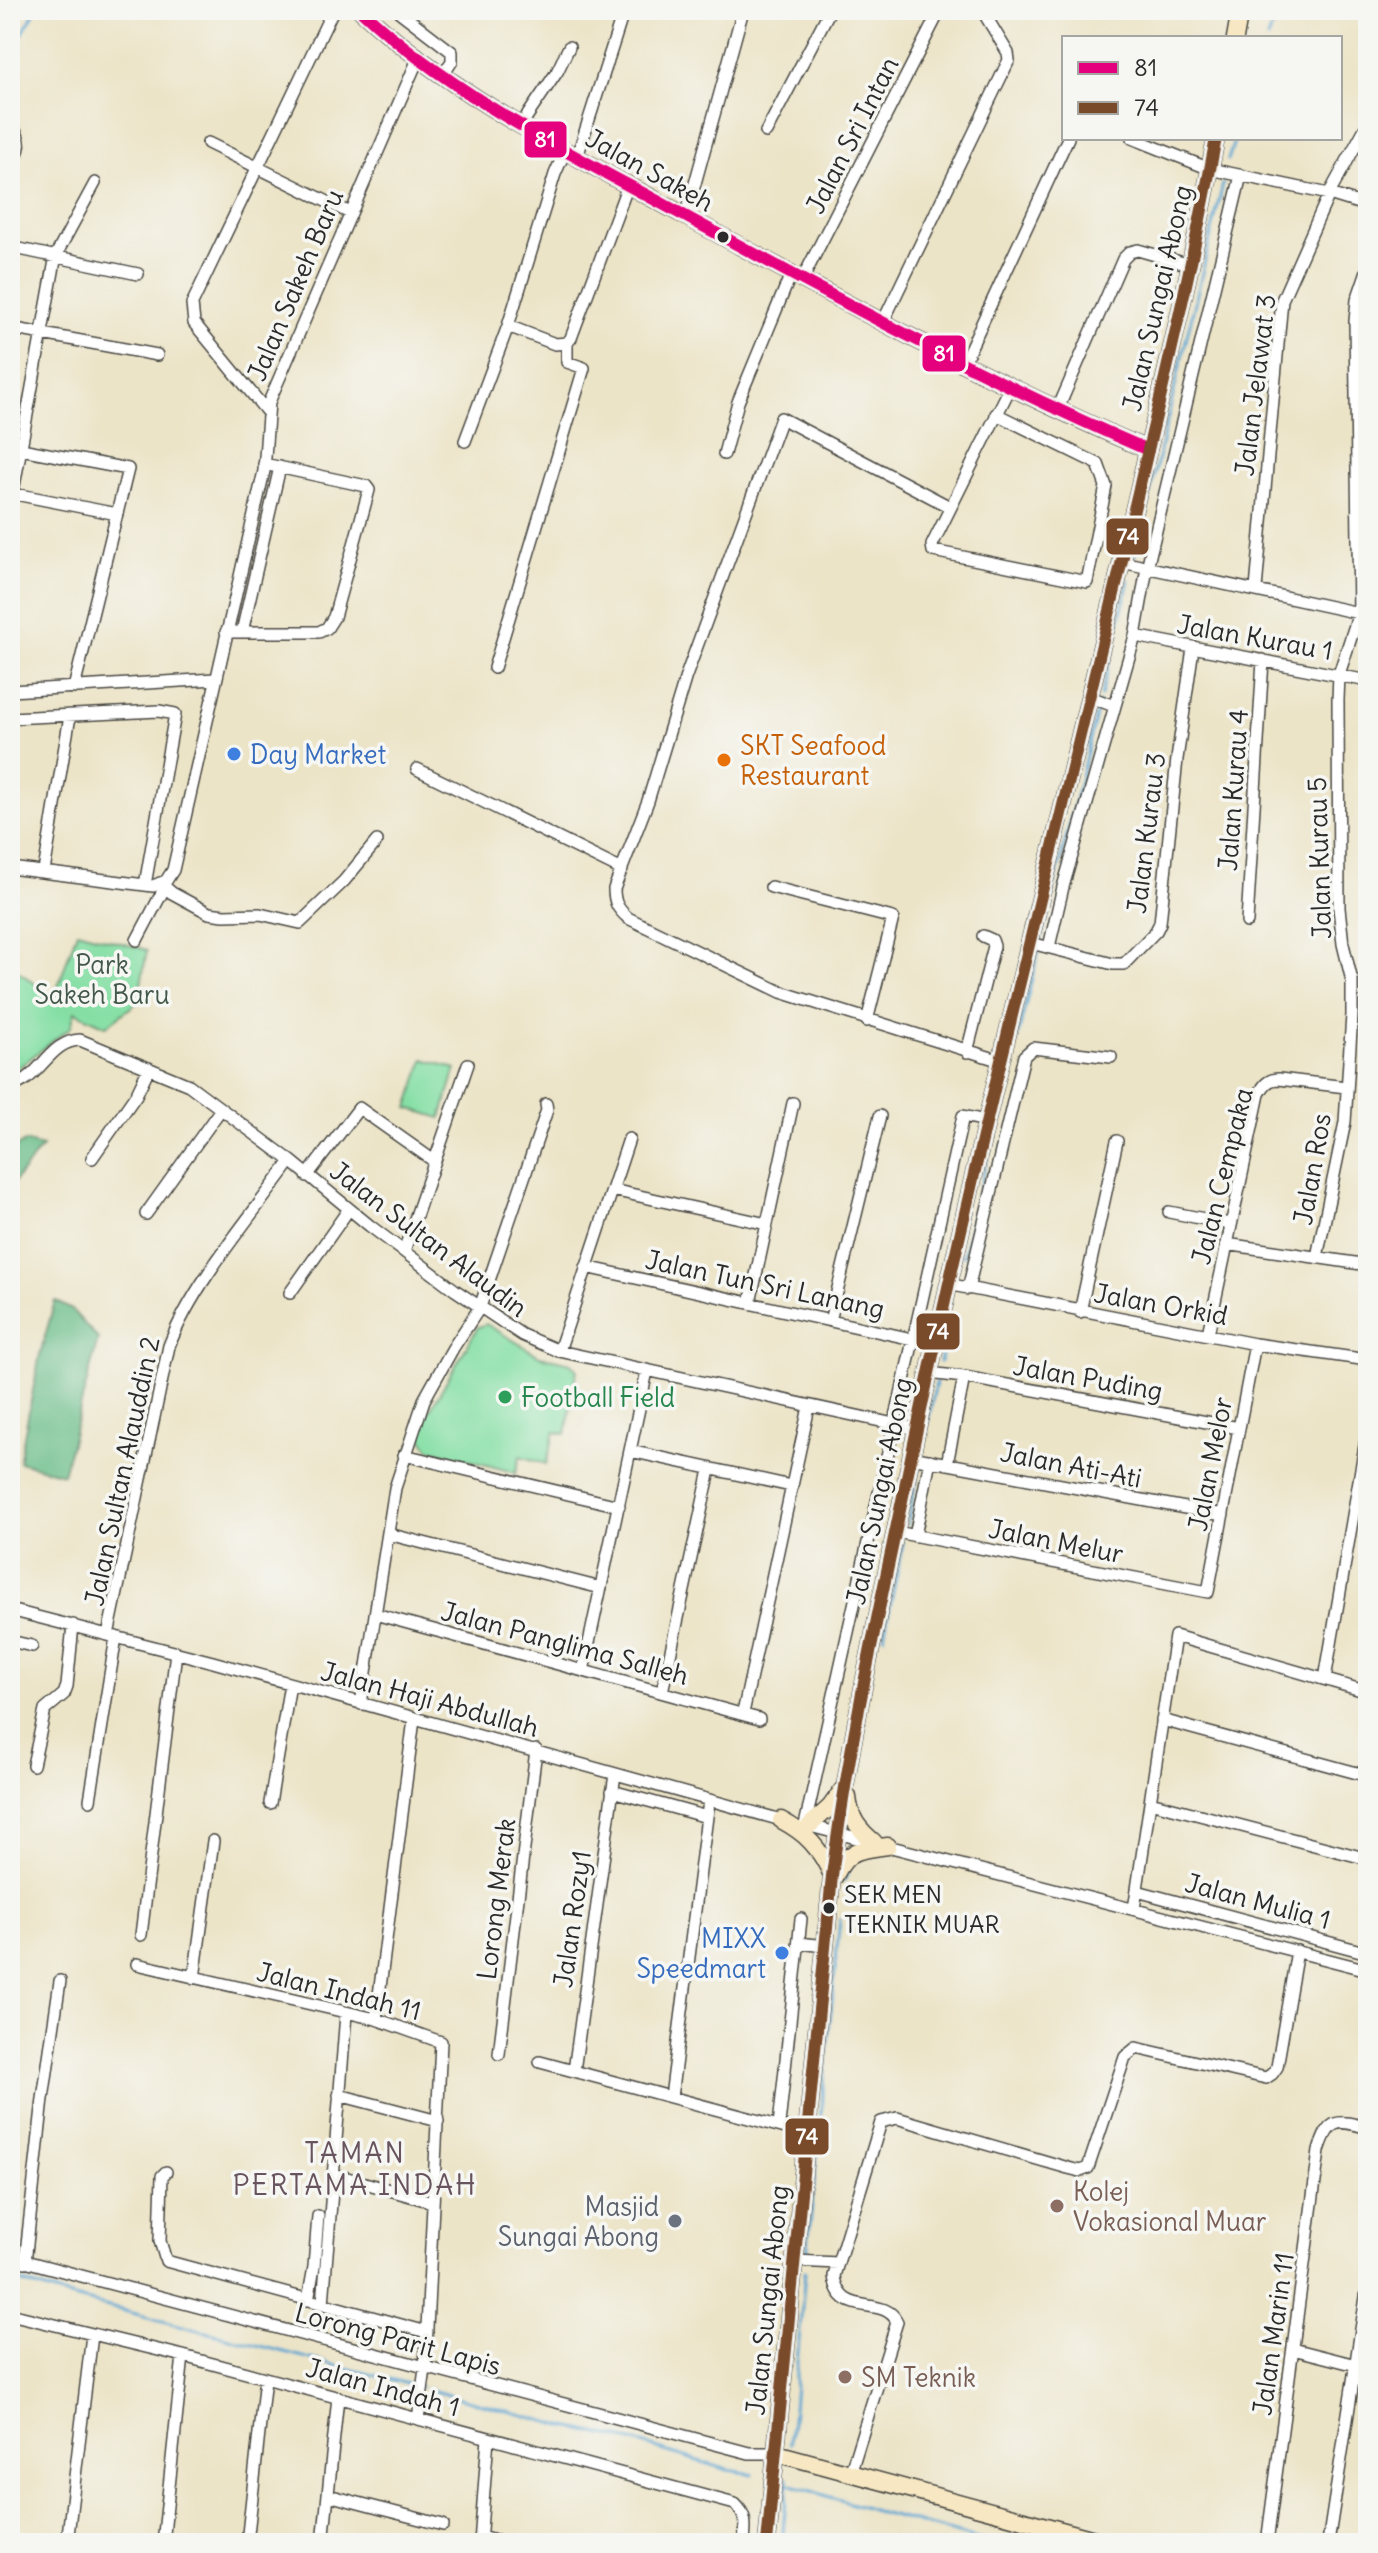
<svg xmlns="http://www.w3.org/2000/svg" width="1378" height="2553" viewBox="0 0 1378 2553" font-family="Delius,sans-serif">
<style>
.green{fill:#85dfa5;stroke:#588568;stroke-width:2}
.forest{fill:#6cbe8a;stroke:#4c745a;stroke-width:2}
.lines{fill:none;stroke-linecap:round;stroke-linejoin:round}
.stream{stroke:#59a4d1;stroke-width:3}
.street-casing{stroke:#484742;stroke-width:14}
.secondary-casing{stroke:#484742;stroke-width:19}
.street{stroke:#fff;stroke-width:11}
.secondary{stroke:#f7e8c3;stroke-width:16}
.bus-1-casing{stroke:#f6f6f2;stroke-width:18}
.bus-2-casing{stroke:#f6f6f2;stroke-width:18}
.bus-1{stroke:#e5007d;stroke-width:12}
.bus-2{stroke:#7a4b2a;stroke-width:12}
.bus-dot{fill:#2b2b2b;stroke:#f6f6f2;stroke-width:3}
.shop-dot{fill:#3f7fe0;stroke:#f6f6f2;stroke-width:3}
.food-dot{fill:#e8710a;stroke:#f6f6f2;stroke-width:3}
.leisure-dot{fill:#2e9e5b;stroke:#f6f6f2;stroke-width:3}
.education-dot{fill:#8d6e63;stroke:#f6f6f2;stroke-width:3}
.worship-dot{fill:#6b7280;stroke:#f6f6f2;stroke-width:3}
.labels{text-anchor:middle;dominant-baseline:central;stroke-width:7;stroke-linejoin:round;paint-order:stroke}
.bus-label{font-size:24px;fill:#2b2b2b;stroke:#f6f6f2;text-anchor:start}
.street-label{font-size:26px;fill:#2b2b2b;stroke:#f6f6f2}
.food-label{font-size:26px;fill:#c56008;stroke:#f6f6f2;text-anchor:start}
.shop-label{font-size:26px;fill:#366cbe;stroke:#f6f6f2;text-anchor:start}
.park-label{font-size:26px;fill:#42584a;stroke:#f6f6f2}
.leisure-label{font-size:26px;fill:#27864d;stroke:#f6f6f2;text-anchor:start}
.education-label{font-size:26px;fill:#785e54;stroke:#f6f6f2;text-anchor:start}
.worship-label{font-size:26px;fill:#5b616d;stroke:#f6f6f2;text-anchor:end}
.neighbourhood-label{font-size:28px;letter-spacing:2px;fill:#68545e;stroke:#f6f6f2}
.line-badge{stroke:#f6f6f2;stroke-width:3}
.badge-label{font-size:22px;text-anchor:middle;font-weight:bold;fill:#fff}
</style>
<rect width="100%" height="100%" fill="#f6f6f2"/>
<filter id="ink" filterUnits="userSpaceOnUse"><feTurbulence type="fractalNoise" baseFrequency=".0125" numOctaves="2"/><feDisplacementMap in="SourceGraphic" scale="16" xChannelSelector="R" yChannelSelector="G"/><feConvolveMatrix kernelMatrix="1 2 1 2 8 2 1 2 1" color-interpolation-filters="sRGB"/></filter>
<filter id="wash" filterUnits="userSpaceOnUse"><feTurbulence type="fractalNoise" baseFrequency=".006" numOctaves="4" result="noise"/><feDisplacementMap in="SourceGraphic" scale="32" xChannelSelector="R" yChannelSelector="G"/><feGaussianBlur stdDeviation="1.8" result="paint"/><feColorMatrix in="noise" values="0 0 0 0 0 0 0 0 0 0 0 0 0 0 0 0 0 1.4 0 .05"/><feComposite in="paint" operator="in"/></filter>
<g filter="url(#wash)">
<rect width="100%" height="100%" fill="#ece4c7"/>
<!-- green -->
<path class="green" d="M77 931 147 950 138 1002 106 1026 75 1012 71 1027 10 1074V965L54 998Z
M424 1059 456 1069 441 1118 408 1108Z
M486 1324 540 1356 571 1363 577 1370 566 1434 555 1432 546 1464 520 1456 516 1473 429 1449 421 1436V1425L478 1327Z"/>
<!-- forest -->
<path class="forest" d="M25 1142 42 1147 10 1187V1150Z
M55 1301 72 1310 98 1339 63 1474 19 1462 40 1354Z"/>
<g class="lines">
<!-- stream -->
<path class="stream" d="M1268 38 1278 10
M10 55 36 10
M1228 160 1235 138
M1135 556 1223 184
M1101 696 1129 580
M1041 940 1099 703
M963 1256 1039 950
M940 1362 944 1343
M922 1450 936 1382
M907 1525 919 1465
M884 1636 903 1543
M844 1881 852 1863
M807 2255 840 1919
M10 2279 62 2295 420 2387
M427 2389 567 2427 632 2441 728 2470 753 2474
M790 2443 805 2271
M783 2482 881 2513 991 2543
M782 2543 788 2478"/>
</g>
</g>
<g filter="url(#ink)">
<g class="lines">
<!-- street casing -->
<g class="street-casing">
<path id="street" d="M401 13 452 52V61L443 75
M10 123C24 142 21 148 10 167
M521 125 557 72 569 47
M766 132 830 10
M1132 138 1210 169 1329 194 1368 206
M208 143 350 213
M577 157 624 10
M686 216 743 10
M10 247 138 274
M802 280 940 10
M882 324 1009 60 1008 53 982 10
M508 326 555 344 567 343 571 338 628 185
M10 328 157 355
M963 364 1068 138
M1057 411 1123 259 1130 252 1138 250 1190 265
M268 413 194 323 192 304 333 10
M996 414 1098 464 1106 486 1087 582 933 551 932 545 1010 388
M465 441 508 326 555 174 565 151
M21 449 128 469 74 688
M724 454 738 402 791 274
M10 493 117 514
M950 507 781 418 686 676 648 801 614 889C614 903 618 909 628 918L781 992 1001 1061
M10 508 56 255 95 183
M1122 562 1368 615
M1256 589 1282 300 1329 194 1368 123
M226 632H319L327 628 334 617 369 490 366 486 264 464
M242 632 280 467
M1135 636 1368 681
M494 668 584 368 567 362V343
M10 691 215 679
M1090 697 1114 706
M10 718 159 711 175 714 145 885
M417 769 622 870
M10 868 153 886 166 881 173 870 264 471 269 402 418 59
M44 871 70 716
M160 883 172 893 209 913 224 915 260 914 300 923 344 881 377 841
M771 887 893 918 867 1021
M1247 922 1263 660
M137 940 165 887
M1031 943 1113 964H1124L1156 931 1160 923 1177 759 1193 648
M1049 947 1063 887 1135 636 1147 568 1241 175
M967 1052 994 946 992 940 983 936
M10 1086C40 1081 48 1041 80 1040L189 1085 291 1161 370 1226 455 1290 522 1335 559 1351 917 1429
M92 1158 136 1095 149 1068
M307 1176 359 1108 434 1161
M612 1190 767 1224
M1169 1212 1230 1224
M146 1214 221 1109
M1226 1244 1368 1265
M404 1251 468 1064
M1317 1257 1345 1122 1352 1015V981L1343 944 1339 908 1338 700 1339 674 1359 613 1355 321 1357 300 1368 268
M586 1267 935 1344
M947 1284 1255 1344 1368 1360
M968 1289 1024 1056 1033 1048 1111 1057
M290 1293 349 1209
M750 1303 793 1103
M1080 1312 1117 1141
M830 1321 880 1116
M1208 1334 1259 1094C1264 1085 1268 1079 1279 1079L1346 1087
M559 1351 629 1139
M928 1373 964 1377 1239 1428
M630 1451 791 1486
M404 1455 619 1506
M911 1457 1223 1515
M947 1464 964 1377
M896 1532 1208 1592 1255 1344
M388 1534 601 1588
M915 1536 930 1460
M10 1610 213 1662 785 1821
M375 1614 759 1719
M108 1635 169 1346C193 1283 251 1217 291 1161
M10 1641 32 1646
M583 1671 647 1371
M1325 1679 1368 1428
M662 1692 710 1470
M361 1704 395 1488 424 1400 453 1348 480 1307 547 1110 546 1104
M743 1713 809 1407
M1162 1720 1368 1776
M33 1765 45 1710 64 1694 67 1686 73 1625
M612 1791 707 1817
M90 1800 116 1637
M1150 1802 1368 1859
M270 1803 290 1684
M805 1825 963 1116 986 1121
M806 1825 1368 1970
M1137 1891 1368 1953
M1134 1909 1175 1636 1368 1692
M141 1935 176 1652
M799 1943 826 1946
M137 1964 376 2019 441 2042 425 2369 418 2419
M194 1978 213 1841
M376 2019 414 1719
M499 2054 536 1750
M540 2062 808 2134
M574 2071 615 1774
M339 2095 438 2121
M671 2097 709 1801
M779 2125 801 1919
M166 2172 162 2176 160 2241 166 2261 427 2332
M333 2174 432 2202
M10 2257 749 2453H776
M795 2261 838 2263
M25 2262 43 2099 60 1981
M308 2300 314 2267 318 2216
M323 2304 346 2014
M10 2314 183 2356 735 2504C748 2516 745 2527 744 2543
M1293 2349 1368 2368
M850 2474 897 2322C885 2294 839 2320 834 2276L881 2122 897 2118 1068 2168 1080 2171 1088 2168 1125 2057 1136 2048 1266 2078 1272 2074 1277 2067 1297 1951
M328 2495 443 2525
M480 2537 504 2543
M67 2543 92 2335
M163 2543 183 2356
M247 2543 265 2378
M323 2543 338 2397
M480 2543 488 2438
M1267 2543 1319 2151C1329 2118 1337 2119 1368 2128
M1328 2543 1368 2284"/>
</g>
<!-- secondary casing -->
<g class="secondary-casing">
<path id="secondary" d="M361 10C454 97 572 154 683 215 835 298 988 381 1148 450
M1235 38 1240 10
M848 1797C850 1818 858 1829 874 1842
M781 1820C807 1834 819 1847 832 1875
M809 1826 830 1807 843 1789
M835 1876C848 1848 861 1850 888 1846
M776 2453 1109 2543
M767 2543 832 1876C849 1740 880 1606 908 1472 974 1153 1057 839 1131 522 1161 395 1192 267 1216 138"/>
</g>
<!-- street -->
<use href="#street" class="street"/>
<!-- secondary -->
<use href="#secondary" class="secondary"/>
<!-- bus-1 casing -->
<g class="bus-1-casing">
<path id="bus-1" d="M361 10C454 97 572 154 683 215 835 298 988 381 1148 450"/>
</g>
<!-- bus-2 casing -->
<g class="bus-2-casing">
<path id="bus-2" d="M767 2543 832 1876C849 1740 880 1606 908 1472 974 1153 1057 839 1131 522 1161 395 1192 267 1216 138"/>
</g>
<!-- bus-1 -->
<use href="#bus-1" class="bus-1"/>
<!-- bus-2 -->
<use href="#bus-2" class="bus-2"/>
</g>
</g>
<!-- markers -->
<g class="bus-dot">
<circle cx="723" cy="237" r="7"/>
<circle cx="829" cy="1908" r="7"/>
</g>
<g class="shop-dot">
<circle cx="234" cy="754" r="8"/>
<circle cx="782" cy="1953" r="8"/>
</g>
<circle class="food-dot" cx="724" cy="760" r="8"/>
<circle class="leisure-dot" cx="505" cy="1397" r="8"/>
<g class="education-dot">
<circle cx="1057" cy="2206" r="8"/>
<circle cx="845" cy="2377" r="8"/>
</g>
<circle class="worship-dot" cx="675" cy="2221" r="8"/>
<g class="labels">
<!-- bus labels -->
<g class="bus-label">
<text x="844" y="1894">SEK MEN<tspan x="844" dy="30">TEKNIK MUAR</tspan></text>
</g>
<!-- street labels -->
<g class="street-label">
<text transform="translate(852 135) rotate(-63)">Jalan Sri Intan</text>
<text transform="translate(650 170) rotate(29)">Jalan Sakeh</text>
<text transform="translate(295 285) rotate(-67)">Jalan Sakeh Baru</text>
<text transform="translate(1157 298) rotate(-77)">Jalan Sungai Abong</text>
<text transform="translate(1255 385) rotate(-83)">Jalan Jelawat 3</text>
<text transform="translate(1255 637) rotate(10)">Jalan Kurau 1</text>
<text transform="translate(1233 790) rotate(-86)">Jalan Kurau 4</text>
<text transform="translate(1146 833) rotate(-83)">Jalan Kurau 3</text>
<text transform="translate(1319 858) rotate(-92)">Jalan Kurau 5</text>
<text transform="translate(1312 1169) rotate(-80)">Jalan Ros</text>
<text transform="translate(1222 1176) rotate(-76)">Jalan Cempaka</text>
<text transform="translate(429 1239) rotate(37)">Jalan Sultan Alaudin</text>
<text transform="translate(765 1284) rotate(12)">Jalan Tun Sri Lanang</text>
<text transform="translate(1161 1304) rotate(10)">Jalan Orkid</text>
<text transform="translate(1088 1378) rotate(10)">Jalan Puding</text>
<text transform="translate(1210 1464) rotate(-79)">Jalan Melor</text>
<text transform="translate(1071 1465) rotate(11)">Jalan Ati-Ati</text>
<text transform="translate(122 1471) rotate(-78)">Jalan Sultan Alauddin 2</text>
<text transform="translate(879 1491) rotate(-78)">Jalan Sungai Abong</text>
<text transform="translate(1056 1541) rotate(11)">Jalan Melur</text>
<text transform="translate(565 1643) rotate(15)">Jalan Panglima Salleh</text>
<text transform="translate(430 1699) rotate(15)">Jalan Haji Abdullah</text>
<text transform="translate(496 1899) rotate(-83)">Lorong Merak</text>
<text transform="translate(1258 1901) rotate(15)">Jalan Mulia 1</text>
<text transform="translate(572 1919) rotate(-82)">Jalan Rozy1</text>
<text transform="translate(339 1991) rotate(14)">Jalan Indah 11</text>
<text transform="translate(767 2300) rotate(-84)">Jalan Sungai Abong</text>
<text transform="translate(1273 2334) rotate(-82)">Jalan Marin 11</text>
<text transform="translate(398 2339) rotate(15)">Lorong Parit Lapis</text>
<text transform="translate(383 2387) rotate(15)">Jalan Indah 1</text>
</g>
<!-- food labels -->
<g class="food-label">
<text x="740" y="745">SKT Seafood<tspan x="740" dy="30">Restaurant</tspan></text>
</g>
<!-- shop labels -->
<g class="shop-label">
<text x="250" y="754">Day Market</text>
<text x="766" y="1938" text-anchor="end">MIXX<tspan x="766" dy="30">Speedmart</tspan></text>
</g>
<!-- park labels -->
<g class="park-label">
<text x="102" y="964">Park<tspan x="102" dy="30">Sakeh Baru</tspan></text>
</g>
<!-- leisure labels -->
<g class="leisure-label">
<text x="521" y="1397">Football Field</text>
</g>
<!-- education labels -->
<g class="education-label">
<text x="1073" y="2191">Kolej<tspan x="1073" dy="30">Vokasional Muar</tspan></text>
<text x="861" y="2377">SM Teknik</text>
</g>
<!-- worship labels -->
<g class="worship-label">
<text x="659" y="2206">Masjid<tspan x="659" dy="30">Sungai Abong</tspan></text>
</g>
<!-- neighbourhood labels -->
<g class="neighbourhood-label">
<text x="355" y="2153">TAMAN<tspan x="355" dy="32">PERTAMA INDAH</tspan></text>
</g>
</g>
<g class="line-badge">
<rect x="523" y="120" width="45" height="39" rx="8" fill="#e5007d"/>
<rect x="921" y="334" width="46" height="39" rx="8" fill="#e5007d"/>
<rect x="1105" y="517" width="45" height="39" rx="8" fill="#7a4b2a"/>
<rect x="915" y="1312" width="46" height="39" rx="8" fill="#7a4b2a"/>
<rect x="784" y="2117" width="46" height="39" rx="8" fill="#7a4b2a"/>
</g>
<g class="badge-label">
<text x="545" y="147">81</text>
<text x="944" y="361">81</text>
<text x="1128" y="544">74</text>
<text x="938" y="1339">74</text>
<text x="807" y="2144">74</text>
</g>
<!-- margin -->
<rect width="1378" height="2553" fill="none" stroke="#f6f6f2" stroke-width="40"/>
<!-- legend -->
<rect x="1062" y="36" width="280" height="104" fill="#f6f6f2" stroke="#a5a5a2" stroke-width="2"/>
<rect x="1078" y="62" width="40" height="12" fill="#e5007d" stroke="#a5a5a2" stroke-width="2"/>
<text x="1134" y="76" font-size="24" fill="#2b2b2b">81</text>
<rect x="1078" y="102" width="40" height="12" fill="#7a4b2a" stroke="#a5a5a2" stroke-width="2"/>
<text x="1134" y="116" font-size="24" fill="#2b2b2b">74</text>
</svg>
